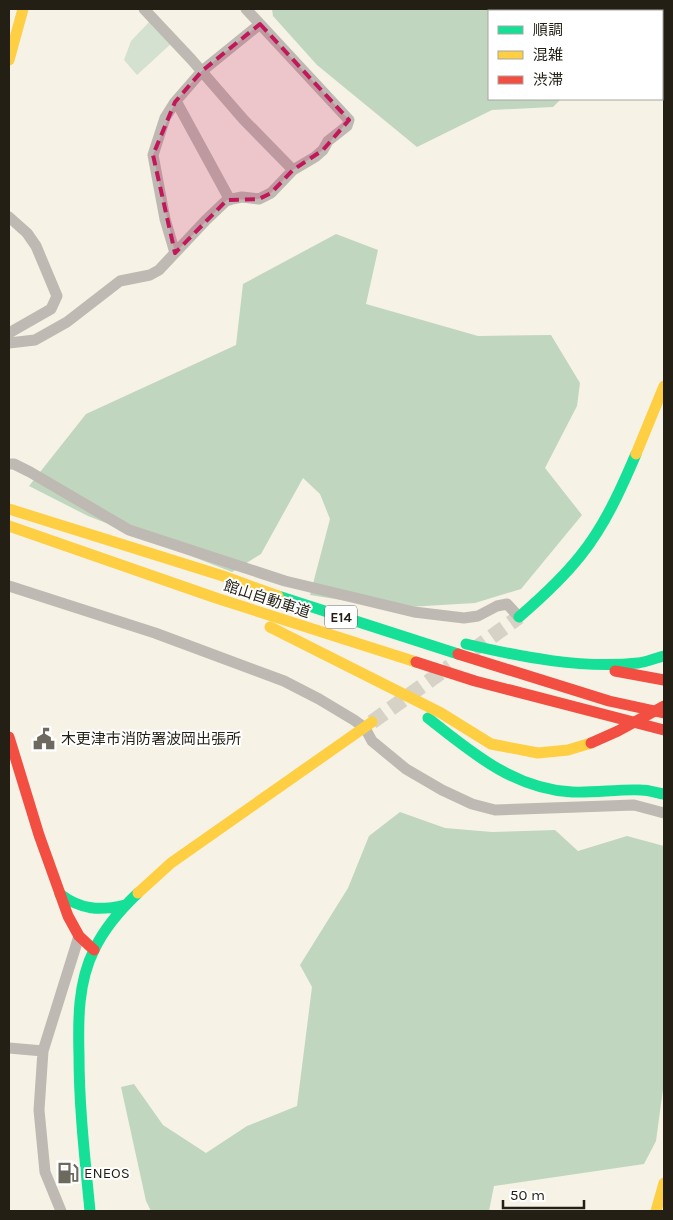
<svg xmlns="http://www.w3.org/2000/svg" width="673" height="1220" viewBox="0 0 673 1220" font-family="Karla,'Noto Sans JP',sans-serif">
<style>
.green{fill:#d4e1d0}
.forest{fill:#c0d6be}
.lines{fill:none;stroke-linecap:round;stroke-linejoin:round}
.secondary-tunnel{stroke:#d7d2c6;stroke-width:15;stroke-dasharray:15 8;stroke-linecap:butt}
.street{stroke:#beb9b2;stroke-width:11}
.fast{stroke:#16e098;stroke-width:11}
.slow{stroke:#ffcf43;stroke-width:11}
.jam{stroke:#f24e42;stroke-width:11}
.jam-bridge{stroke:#f24e42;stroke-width:11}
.marked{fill:#c2185b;fill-opacity:0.2;stroke:#c2185b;stroke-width:4;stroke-dasharray:10 6;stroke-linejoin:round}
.labels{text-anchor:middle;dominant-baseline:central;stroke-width:4;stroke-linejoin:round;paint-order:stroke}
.shield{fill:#fff;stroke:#65625a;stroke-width:1}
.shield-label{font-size:14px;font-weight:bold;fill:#231f14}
.street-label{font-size:15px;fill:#231f14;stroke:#fff}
.poi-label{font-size:15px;fill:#231f14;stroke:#fff;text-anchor:start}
</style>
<rect width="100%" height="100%" fill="#f7f2e6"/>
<!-- green -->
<path class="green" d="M153 18 174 41 137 75 124 60 131 41Z"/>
<!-- forest -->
<path class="forest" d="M272 9H610V11H489V99H561L553 107 492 110 417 147 317 65 273 16Z
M336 234 378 250 366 304 478 336 551 335 580 383 577 406 545 468 582 515 521 589 475 603 391 608 310 595 330 519 320 494 303 478 261 554 232 572 88 516 29 486 86 414 236 345 243 284Z
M400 812 445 828 492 832 555 830 578 851 627 836 664 846V1082L656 1141 644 1164 494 1186 489 1211H151L146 1201 121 1087 134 1084 163 1125 206 1153 247 1126 297 1106 312 987 300 965 348 888 369 836Z"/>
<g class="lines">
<!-- secondary-tunnel -->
<path class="secondary-tunnel" d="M473 650 519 617
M372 722 450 666"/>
<!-- street -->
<path class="street" d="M144 9 191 59 244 120 293 170
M176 101 230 200
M9 217 27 233 36 246 57 296 51 309 9 333
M175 253 165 219 153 155 165 118 175 102 202 71 260 24
M9 343 35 340 67 322 120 281 150 275 159 270 206 220 227 200 242 197 259 199 271 193 293 170 315 157 323 150 328 141 347 126 349 120 246 9
M9 464H14L30 472 129 530 285 581 414 612 464 618 478 616 497 606 507 604 519 617
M9 586 155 633 284 681 319 699 354 720 365 728 372 741 406 769 442 790 472 804 495 810 634 805 664 813
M9 1048 43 1051 79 936
M43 1051 39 1110 45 1172 61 1211"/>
<!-- fast -->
<path class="fast" d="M278 596 458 654
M519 617C541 598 563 578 581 555 605 525 621 489 636 454
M466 644C521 657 581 669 638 663 647 662 655 658 664 656
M428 718C471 752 514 789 572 792 595 793 618 789 641 790 649 790 657 793 664 794
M60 894C81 910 100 911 125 905
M90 1211C85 1159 79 1107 79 1055 78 1020 78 982 94 950 104 929 121 909 138 893"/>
<!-- slow -->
<path class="slow" d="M9 60 23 9
M636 454 664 386
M9 509 223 576 278 596
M9 526 216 598 416 662
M270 627 441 713 491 744 538 753 568 750 591 743
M138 893 171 863 372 722
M656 1211 664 1183"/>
<!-- jam -->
<path class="jam" d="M458 654 609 701 664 713
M416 662 475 681 664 730
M615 671 664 680
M9 737 39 835 68 916 79 936 94 950"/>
<!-- jam-bridge -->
<path class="jam-bridge" d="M591 743 618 731 664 706"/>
</g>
<!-- marked area -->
<path class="marked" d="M260 24 349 120 323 150 293 170 271 193 259 199 227 200 175 253 153 155 175 102 202 71Z"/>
<!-- icons -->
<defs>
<g id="civic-bare" transform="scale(1.725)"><path d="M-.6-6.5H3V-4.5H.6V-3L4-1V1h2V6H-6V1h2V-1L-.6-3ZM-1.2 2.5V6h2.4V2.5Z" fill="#6d695e" stroke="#fff" stroke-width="2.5" paint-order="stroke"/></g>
<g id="fuel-bare" transform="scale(1.725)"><path d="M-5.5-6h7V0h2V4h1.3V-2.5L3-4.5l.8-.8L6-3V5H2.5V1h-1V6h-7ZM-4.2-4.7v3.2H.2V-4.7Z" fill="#6d695e" stroke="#fff" stroke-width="2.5" paint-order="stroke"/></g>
</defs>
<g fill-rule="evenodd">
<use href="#civic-bare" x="44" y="739"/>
<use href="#fuel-bare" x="68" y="1173"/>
</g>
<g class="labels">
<!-- shield labels -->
<rect class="shield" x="325" y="605.5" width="32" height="23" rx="4"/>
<g class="shield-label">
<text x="341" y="617">E14</text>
</g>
<!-- street labels -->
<g class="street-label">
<text transform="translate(267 599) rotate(18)">館山自動車道</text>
</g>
<!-- poi labels -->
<g class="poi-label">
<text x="61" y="739">木更津市消防署波岡出張所</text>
<text x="84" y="1173">ENEOS</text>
</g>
</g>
<!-- border -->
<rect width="673" height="1220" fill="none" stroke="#231f14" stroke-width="20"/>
<!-- legend -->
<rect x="488" y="10" width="175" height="90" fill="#ffffff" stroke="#a7a5a1"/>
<rect x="498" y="26" width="25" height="8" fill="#16e098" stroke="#a7a5a1"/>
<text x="533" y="35" font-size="15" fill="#231f14">順調</text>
<rect x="498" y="51" width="25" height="8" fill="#ffcf43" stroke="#a7a5a1"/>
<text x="533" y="60" font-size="15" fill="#231f14">混雑</text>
<rect x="498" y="76" width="25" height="8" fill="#f24e42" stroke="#a7a5a1"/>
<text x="533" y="85" font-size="15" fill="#231f14">渋滞</text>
<!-- scale -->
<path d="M503 1200v8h81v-8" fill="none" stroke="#231f14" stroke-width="2.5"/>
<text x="510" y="1200" font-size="15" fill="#231f14" stroke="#ffffff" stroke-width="4" paint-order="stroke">50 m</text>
</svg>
